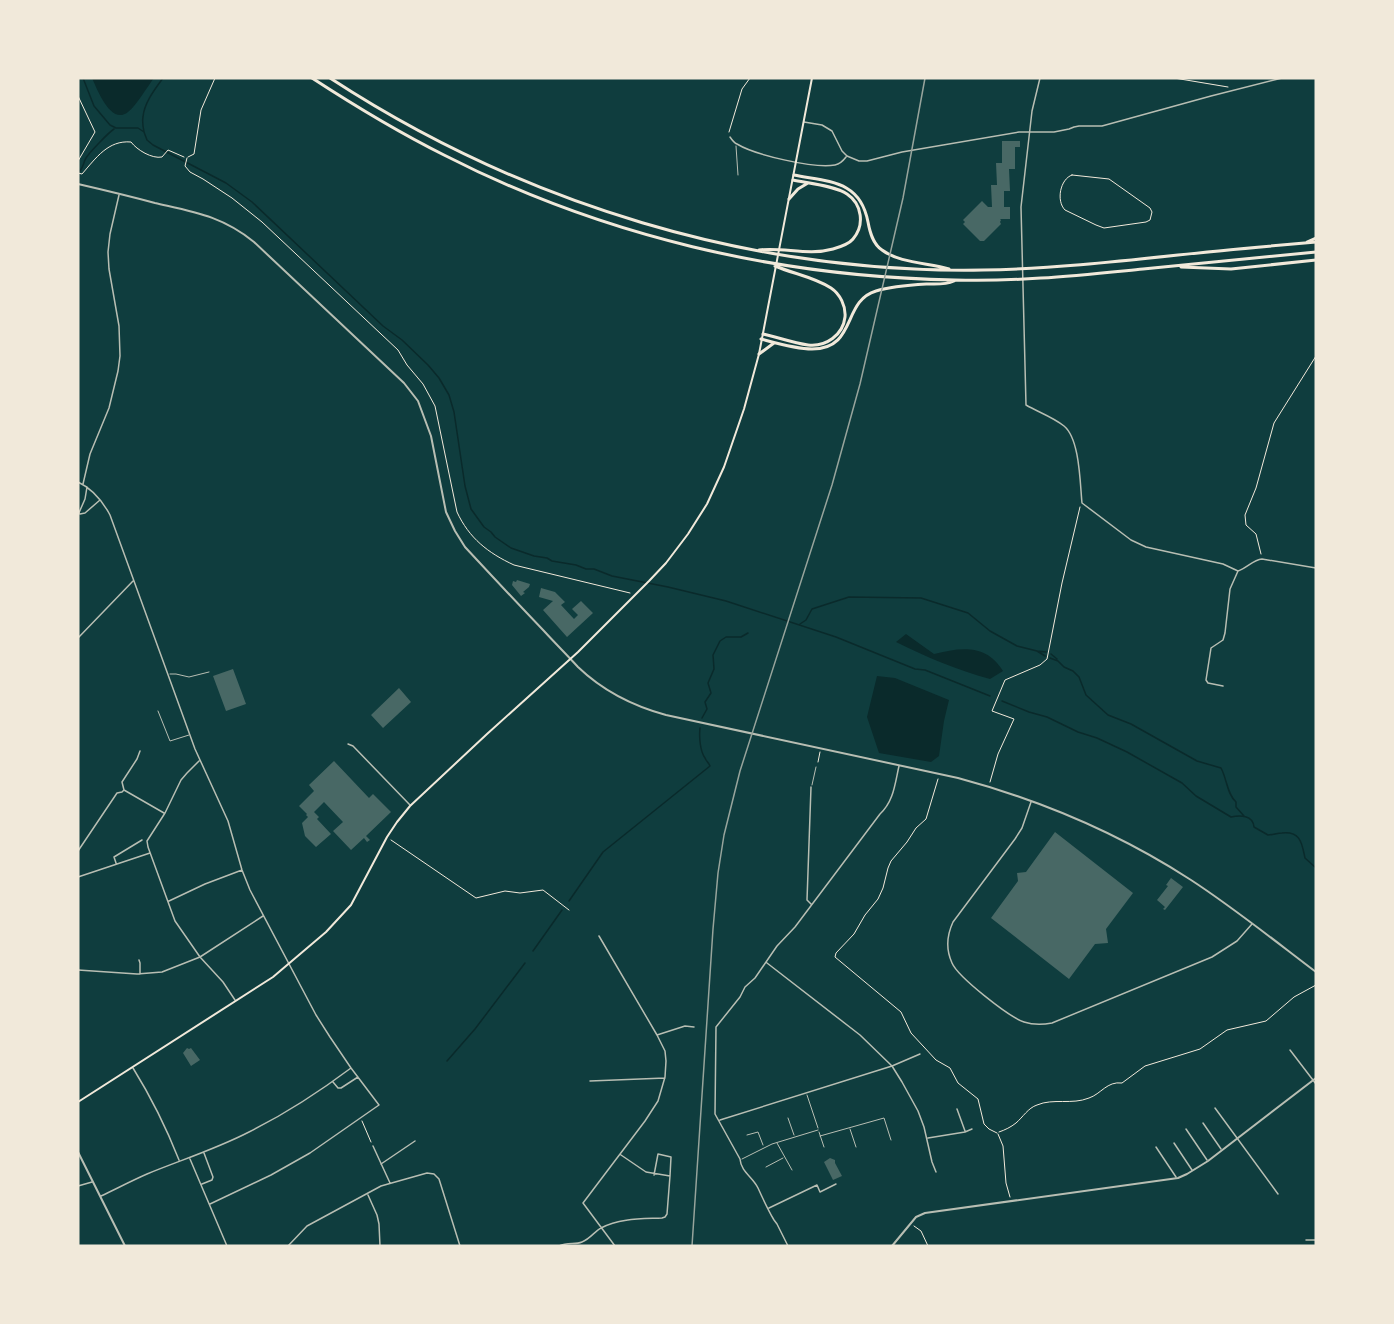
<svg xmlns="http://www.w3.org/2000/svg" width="1394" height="1324" viewBox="0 0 1394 1324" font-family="Lato,sans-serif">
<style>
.water{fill:#0a2a2b}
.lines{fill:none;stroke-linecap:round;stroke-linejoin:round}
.stream{stroke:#0a2a2b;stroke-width:1.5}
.building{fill:#486865}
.path{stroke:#f1e9da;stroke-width:1}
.service{stroke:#b8beb3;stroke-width:1}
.minor{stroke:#b8beb3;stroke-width:1.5}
.tertiary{stroke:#b8beb3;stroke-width:2}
.secondary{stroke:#f1e9da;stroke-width:2}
.motorway{stroke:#f1e9da;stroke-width:3}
.rail{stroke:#97a49c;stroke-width:1.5}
</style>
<rect width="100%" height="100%" fill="#0f3d3e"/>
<!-- water -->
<path class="water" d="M92 78H154C147 87 137 105 128 112 111 126 97 89 92 78Z
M906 634 934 654C961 647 987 644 1003 671L990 679C957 670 926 657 896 642Z
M877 676 895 678 949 700 944 721 939 756 931 762 879 753 867 717Z"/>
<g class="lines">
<!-- stream -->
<path class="stream" d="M83 78 94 106 110 125 116 128H138L144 132 147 140 153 145 226 183 252 202 383 326 402 340 428 365 439 378 449 395 454 412 465 486 471 509 484 527 491 532 495 537 511 548 534 556 547 558 552 561 576 565 586 569H594L612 576 668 587 726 601 836 637 915 669 925 670 990 696
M144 132C143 127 142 122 143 117 144 103 155 89 163 78
M80 171C84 166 83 163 86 158 89 153 109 132 114 129
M800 624 806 620 812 609 849 597 921 598 968 613 990 631 1017 646 1037 651 1045 656
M1037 651 1046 652
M1051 654 1057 659
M1050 658 1058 661 1064 667 1073 671 1079 677 1086 695 1108 715 1131 724 1197 761 1221 768C1227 779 1227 794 1236 802V807L1244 816
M1002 701 1029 712 1047 717 1078 732 1097 738 1127 752 1182 783 1196 796 1231 817C1240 815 1253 815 1254 827L1268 835C1273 835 1277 833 1282 833 1301 831 1302 844 1305 858L1316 868
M702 718 707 709 705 702 711 693 708 683 714 669 713 655 720 641 726 637H741L748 633
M569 901 603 852 710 766C709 763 706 761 705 758 700 751 699 737 700 728
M533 951 562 910
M447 1061 475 1029 525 963"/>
</g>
<!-- building -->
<path class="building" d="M1002 141H1020V147H1015V169H1009L1010 191H1004V207H1010V219H1000L1001 220 1000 222 1001 224 984 241H980L963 224 965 222 963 220 982 201 988 207H992L991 185H997L996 163H1002Z
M517 580 530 584 529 587 523 592 525 593 521 596 512 585 513 581 516 582Z
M541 588 555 592 565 602 561 605 574 619 578 615 572 609 581 601 593 613 567 637 543 610 553 601 539 597Z
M233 669 246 704 226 711 213 676Z
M399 688 411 702 383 728 371 715Z
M334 761 369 798 373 794 391 812 366 836 370 840 367 842 364 838 351 850 333 831 343 822 324 802 314 812 319 817 317 819 331 834 316 847 305 836 302 823 308 817 306 815 307 814 299 806 314 791 309 785Z
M1055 832 1133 893 1106 929 1108 943 1095 944 1069 979 991 918 1018 881 1017 873 1026 872Z
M1171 878 1183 887 1165 910 1163 909 1165 907 1157 900 1168 886 1166 885Z
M187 1048 189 1049 191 1048 200 1060 191 1066 183 1053Z
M830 1158 835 1160V1163L842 1176 833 1180 824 1162Z"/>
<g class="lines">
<!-- path -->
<path class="path" d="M1174 78 1228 87
M78 96 95 132 78 161
M729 132 742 89 750 78
M188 157 194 154 201 110 215 78
M187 158 185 166 190 172 203 179 232 198 262 222 398 350 407 365 423 384 435 406 457 512C469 538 488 553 514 565L630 593
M78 173 82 174C96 158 108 140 131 142 137 150 152 159 162 157L168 150 184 157
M1072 175 1109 179 1150 208 1152 212 1150 220 1146 222 1104 228 1096 225 1065 210C1056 201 1060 179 1072 175Z
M1261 554 1256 534 1246 525 1245 515 1256 488 1274 423 1316 356
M818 762 820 752
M938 779 926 819 916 828 907 842 891 861 888 868 883 888 878 899 865 915 854 934 836 953 835 957 901 1012 911 1033 936 1060 950 1068 958 1083 978 1099 984 1124 989 1129 997 1133
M990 782 998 754 1014 719 992 711 1005 680 1040 665 1047 659 1062 583 1080 507
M391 840 476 898 505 891 520 893 543 890 569 910
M362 1121 371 1142
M999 1132C1005 1130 1011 1127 1016 1123 1023 1117 1028 1108 1037 1105 1053 1098 1072 1105 1089 1098 1101 1094 1107 1081 1122 1083L1145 1066 1200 1049 1227 1030 1266 1021 1294 997 1316 985
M998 1134 1003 1146 1006 1183 1010 1197
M914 1226 921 1231 928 1246"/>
<!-- service -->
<path class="service" d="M736 146 738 175
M170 674H176L189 677 209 672
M158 711 170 741 189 735
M812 785 816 767
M807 1095 818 1128
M788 1118 794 1135
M850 1129 856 1147
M819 1132 824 1147
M747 1135 758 1132 763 1145
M820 1136 884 1118 891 1140
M777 1143 792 1170
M742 1159 772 1144 818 1130
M766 1167 783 1158"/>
<!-- minor -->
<path class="minor" d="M1040 78 1032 111 1021 207 1026 405C1038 412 1053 417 1064 426 1080 439 1080 484 1082 503L1131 540 1146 547 1223 564 1238 571C1247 568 1253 560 1262 559L1316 568
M804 122 822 125 832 131 842 151 847 156 859 161H867L902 152 1019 132H1054L1069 129 1074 127 1079 126H1102L1211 96 1282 78
M730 137C732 140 734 143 737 144 755 155 815 169 835 165 840 164 843 161 846 157
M78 482C93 489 102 500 110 515L195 749 228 821 242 870 250 890 316 1015 330 1037 351 1068C319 1092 285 1114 249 1132 216 1149 181 1160 147 1174 131 1181 116 1189 101 1196
M83 484 90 454 109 408 118 371 120 356 119 326 109 269 108 252 110 234 119 195
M80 514 85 513 100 500
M78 515 85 499 87 487
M78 638 133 581
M1223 686 1208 683 1206 680 1211 648 1223 640 1225 633 1230 589 1238 571
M348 744 353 746 410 805
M199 761 187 773 181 780 165 813 147 841 148 847 175 921 200 957 223 982 235 1000
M124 790 164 813
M1031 802 1022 828 1015 839 953 922C947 935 946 950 952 963 958 977 1009 1017 1024 1022 1033 1025 1042 1025 1052 1023L1212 957 1237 941 1252 924
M78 851 117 793 122 792 124 790 122 782 137 759 140 751
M116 863 114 857 142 840
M78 877 150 853
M169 901 205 884 242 870
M811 904 807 900 811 787
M599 936 657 1035 685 1026 694 1027
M139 960 140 963V974
M767 963 860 1035 892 1066 902 1082 918 1111 924 1127 932 1162 936 1172
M78 970 137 974 162 972 200 957 263 916
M1290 1050 1316 1084
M133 1068C151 1097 166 1127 179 1160
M590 1081 665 1078
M333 1082 338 1088H341L358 1077
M1215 1108 1278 1194
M957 1109 965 1131
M720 1120 892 1066 920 1054
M1203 1123 1221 1149
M1186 1129 1207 1160
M928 1138 965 1132 972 1129
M1174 1143 1192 1170
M373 1146 390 1183
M1156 1147 1176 1177
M190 1159 227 1246
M381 1164 415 1141
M654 1175 658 1154 671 1157 670 1176
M202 1184 212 1180 213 1177 204 1153
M78 1186 92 1182
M368 1195 377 1215 379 1224 380 1246
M210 1204 271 1175 310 1153 379 1105 351 1068
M769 1208 817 1185 820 1192 836 1184
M1306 1240H1316
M288 1246 307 1226 381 1186 427 1173 434 1174 439 1179 460 1246
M559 1246C568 1242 575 1245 582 1242 590 1239 595 1231 601 1228 620 1218 642 1219 662 1218L665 1217 667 1214 670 1176 646 1172 621 1155
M615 1246 583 1203 645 1121 658 1101 665 1077 666 1061 665 1051 657 1035
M788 1246 777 1224 774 1220C768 1210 763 1199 758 1188 753 1177 741 1172 740 1159L715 1114 716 1027 740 997 745 987 755 978 777 946 795 927 880 814C894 801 895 783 899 766"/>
<!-- tertiary -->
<path class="tertiary" d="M78 184C104 190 129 196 155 203 194 212 222 216 254 242L404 383 418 401 431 436 446 512 455 531 465 547C491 575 517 603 544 631 555 643 567 655 578 667 603 691 633 706 666 715L958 778C1040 800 1120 834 1191 880 1234 908 1275 941 1316 972
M78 1152 125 1246
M892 1246 916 1217 925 1213 1178 1178 1187 1174 1208 1161 1316 1078"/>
<!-- secondary -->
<path class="secondary" d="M78 1102 273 977 326 932 351 905 387 837 397 822 410 806 487 734 578 652 649 581 666 563 688 534 707 504 724 467 744 409 759 354 812 78"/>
<!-- motorway -->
<path class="motorway" d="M312 78C355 106 398 132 444 155 602 236 778 277 955 280 1018 282 1081 275 1143 269 1201 263 1259 258 1316 252
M330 78C523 204 752 274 983 270 1048 269 1113 262 1178 255 1224 250 1270 246 1316 242
M794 175C829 182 860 180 868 222 870 233 873 244 882 250 899 263 929 263 949 269
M789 199 798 189 808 183
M1307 242 1316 238
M759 250C784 247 808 256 833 249 840 247 849 244 853 239 865 225 862 204 847 194 836 186 807 183 793 180
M1181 267 1231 269 1316 260
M763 334C777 337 793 343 808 345 826 347 843 335 845 317 846 306 840 294 831 288 814 277 794 274 775 266
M761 339C776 343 796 349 812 349 857 349 842 301 876 291 892 286 910 285 927 284 937 284 945 285 954 281
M759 354 774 343"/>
<!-- rail -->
<path class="rail" d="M692 1246 713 929 718 873 724 835 740 771 832 485 860 384 903 198 925 78"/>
</g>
<!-- border -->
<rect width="1394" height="1324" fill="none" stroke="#f1e9da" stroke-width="159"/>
</svg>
